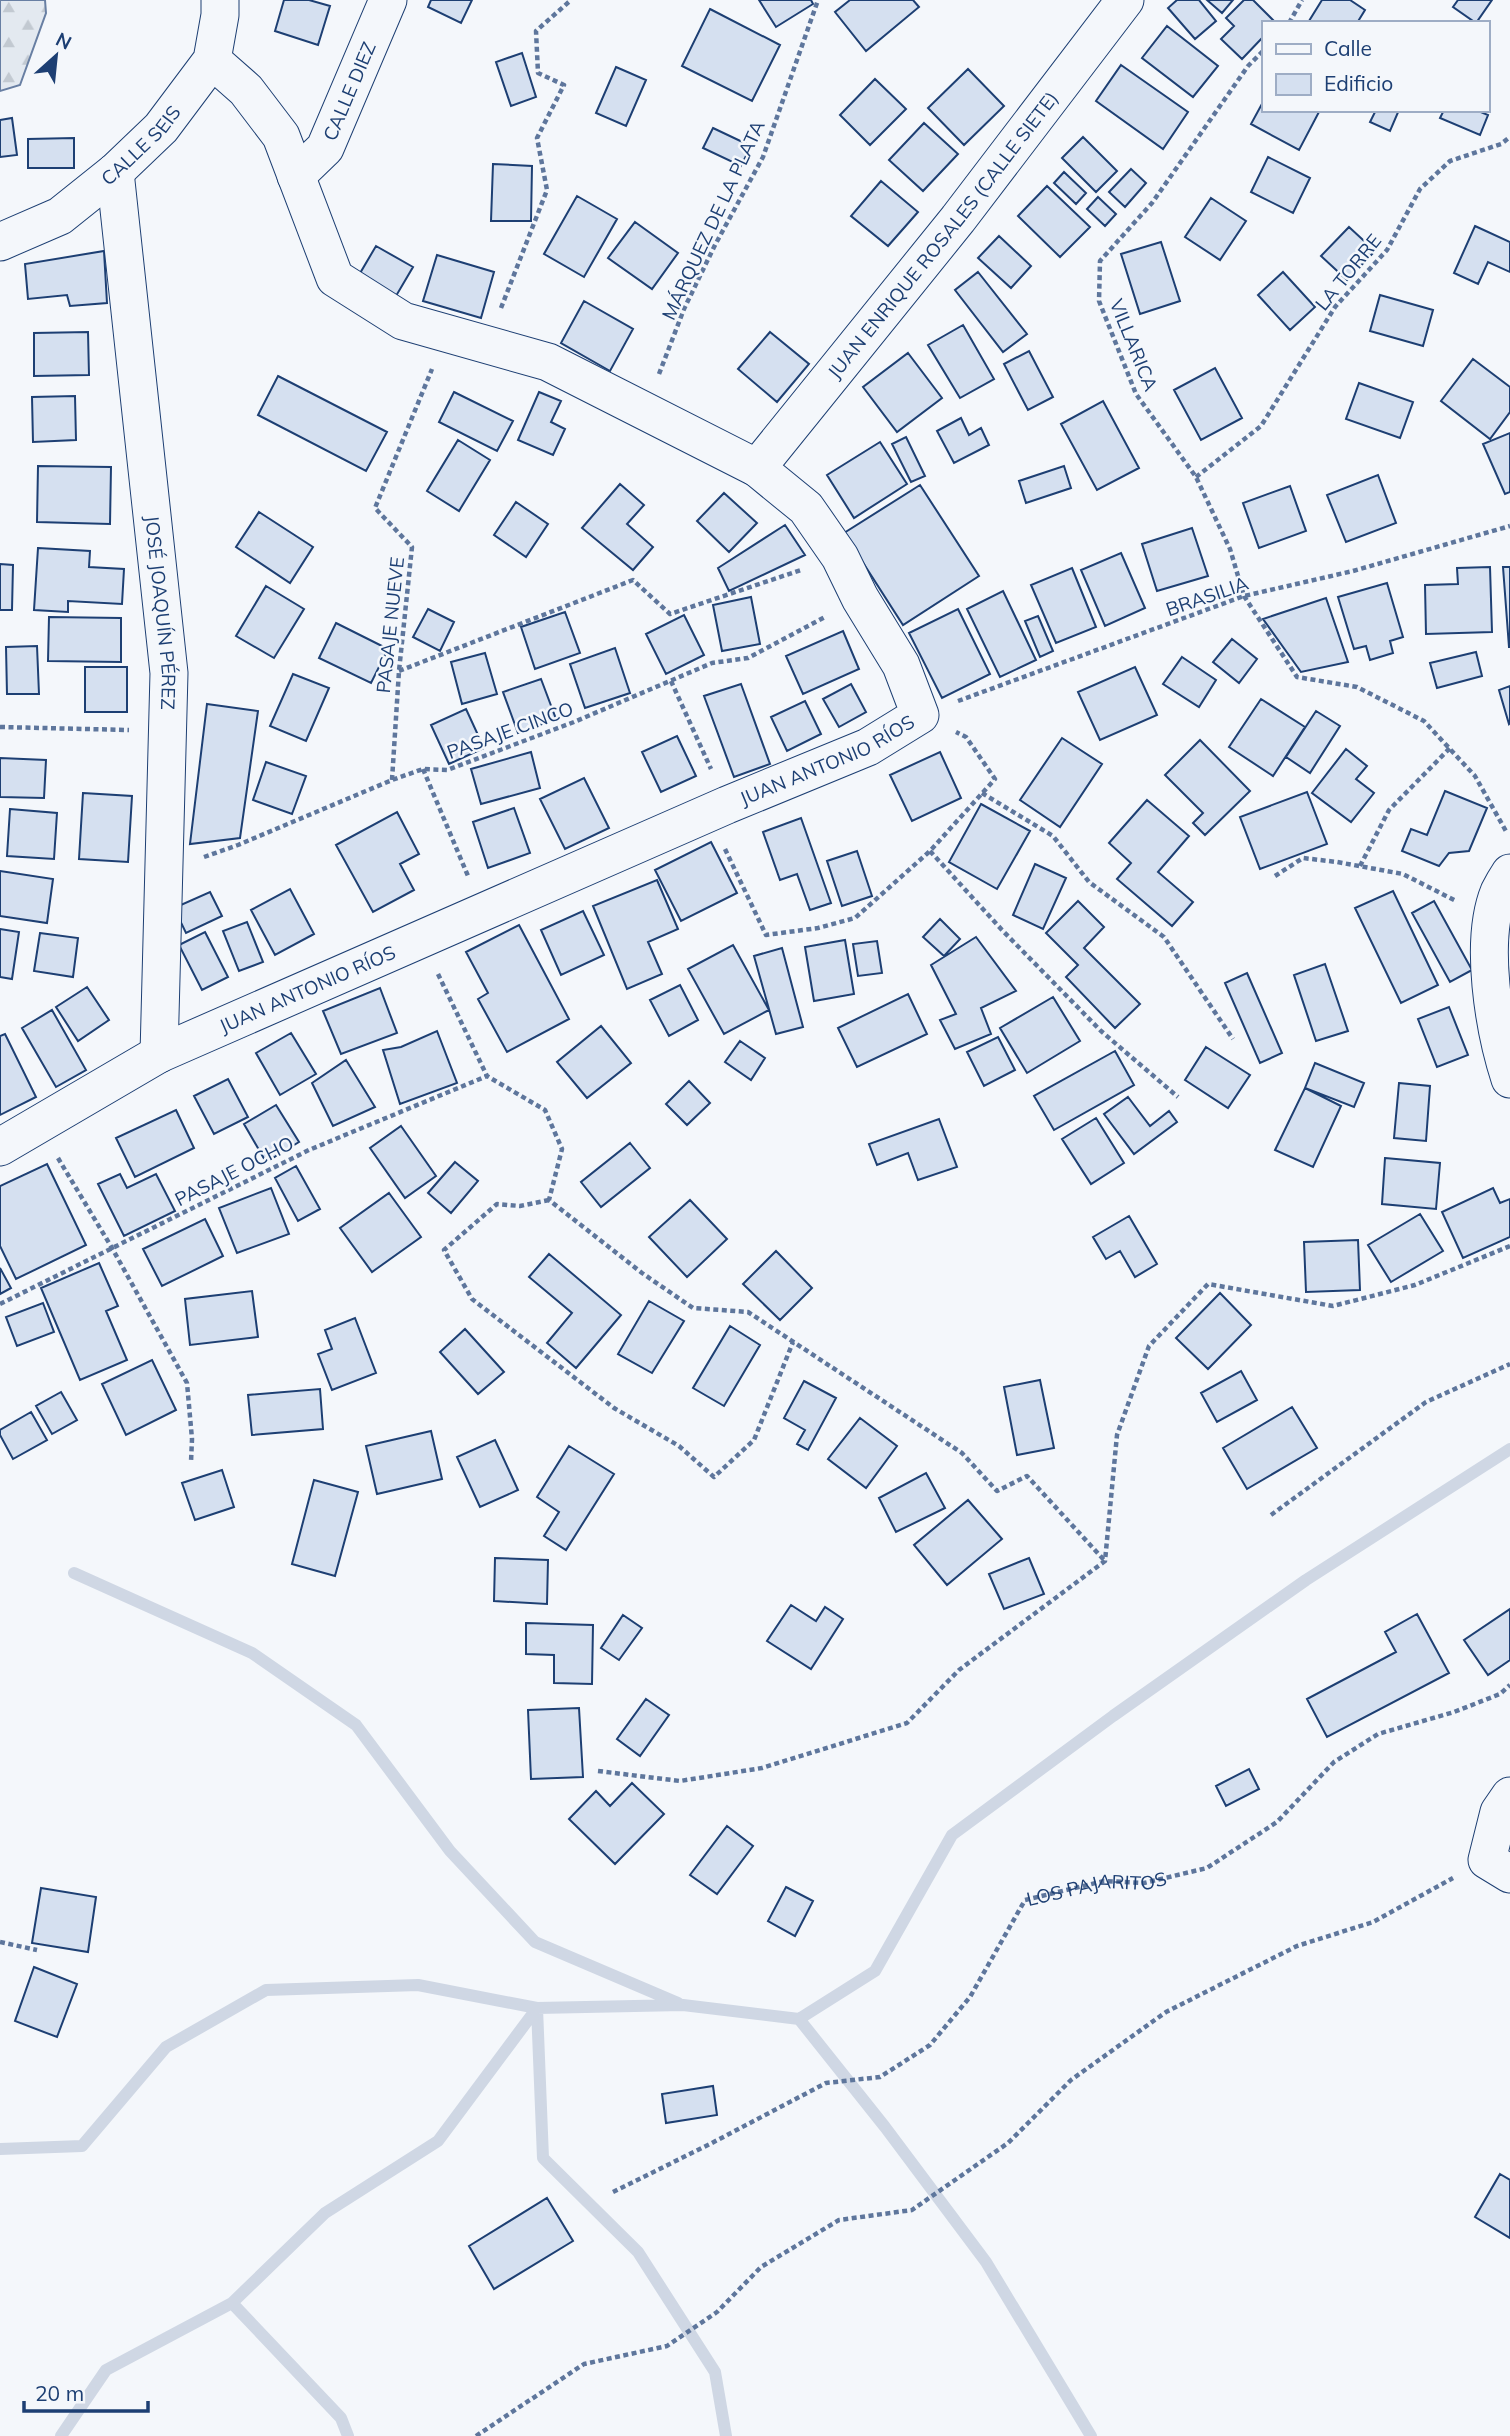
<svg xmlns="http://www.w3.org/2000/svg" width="1510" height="2436" viewBox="0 0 1510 2436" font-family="Mulish,sans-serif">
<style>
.forest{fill:url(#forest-firs);stroke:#687fa3;stroke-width:2}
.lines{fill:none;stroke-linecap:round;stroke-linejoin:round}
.stream{stroke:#cfd7e4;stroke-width:12}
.building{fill:#d5e0f0;stroke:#1d3f73;stroke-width:2}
.minor-casing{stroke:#1d3f73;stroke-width:39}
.path{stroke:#5e769c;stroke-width:4.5;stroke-dasharray:5 3.5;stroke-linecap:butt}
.minor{stroke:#f4f7fb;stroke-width:37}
.labels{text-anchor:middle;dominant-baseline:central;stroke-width:5;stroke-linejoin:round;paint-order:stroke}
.street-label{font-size:19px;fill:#1d3f73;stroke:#f4f7fb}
</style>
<defs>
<pattern id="forest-firs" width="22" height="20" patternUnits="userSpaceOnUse" patternTransform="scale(1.75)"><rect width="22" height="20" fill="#e3e9f0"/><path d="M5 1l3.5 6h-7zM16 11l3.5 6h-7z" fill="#c2c9d1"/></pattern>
</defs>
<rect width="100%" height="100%" fill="#f4f7fb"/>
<!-- forest -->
<path class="forest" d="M0 0H45L46 13 20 85 0 91Z"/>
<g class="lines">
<!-- stream -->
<path class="stream" d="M74 1573 252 1653 356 1725 450 1851 535 1942 678 2003
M799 2019 885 2127 986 2262 1091 2436
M0 2149 82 2146 166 2047 266 1990 418 1985 537 2008 543 2158 638 2252 715 2372 726 2436
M232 2303 341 2418 348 2436
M61 2436 106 2370 232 2303 325 2213 438 2141 537 2008 683 2005 799 2019 875 1971 952 1835 1113 1716 1306 1580 1510 1449"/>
</g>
<!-- building -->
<path class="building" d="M284 0H309L330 6 318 45 275 31Z
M431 0H472L461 23 428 7Z
M759 0H811L813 4 776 27Z
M850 0H913L919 7 866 51 835 12Z
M1177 0H1199L1216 21 1195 39 1168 8Z
M1207 0H1233L1222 13Z
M1244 0H1253L1276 23H1263V37L1242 59 1221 39 1234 26 1226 18Z
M1322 0H1350L1365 10 1357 23H1312L1309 21Z
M1458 0H1492L1476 23 1453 7Z
M710 9 780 45 752 101 682 66Z
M1167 26 1218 66 1193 97 1142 58Z
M522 53 536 97 511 106 496 62Z
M1121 65 1188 112 1163 149 1096 101Z
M616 67 646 80 626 126 596 113Z
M968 69 1004 106 964 145 928 108Z
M875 79 906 109 870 145 840 115Z
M1263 102V110H1320L1299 150 1251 124Z
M1376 110H1399L1390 131 1370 122Z
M1444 110H1476L1488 115 1480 135 1440 118Z
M12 118 17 155 0 157V120Z
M924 123 958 154 923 191 889 160Z
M713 128 751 146 741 166 703 148Z
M1083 137 1117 171 1096 192 1062 158Z
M74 138V168H28V139Z
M1268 157 1310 178 1293 213 1251 192Z
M493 164 532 166 531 221H491Z
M1131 169 1146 183 1125 207 1109 192Z
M1064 172 1086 193 1076 204 1054 183Z
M881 181 918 212 888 246 851 216Z
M1047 186 1090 227 1060 257 1018 216Z
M577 196 617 219 584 277 544 254Z
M1098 197 1116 214 1105 226 1087 209Z
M1211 198 1246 221 1220 260 1185 237Z
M635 222 678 253 652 289 608 258Z
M1475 226 1510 242V272L1488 262 1478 284 1454 273Z
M1349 227 1375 251 1347 280 1321 256Z
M999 236 1031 266 1011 288 978 258Z
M1161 242 1180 301 1140 314 1121 254Z
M376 246 413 267 396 296 359 275Z
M104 251 107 303 70 306 67 295 28 299 25 264Z
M437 255 494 272 481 318 423 301Z
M978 272 1027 334 1003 352 955 290Z
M1283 272 1315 307 1290 330 1258 295Z
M1380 295 1433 310 1423 346 1370 331Z
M584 301 633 329 610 371 561 343Z
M963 325 994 379 960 398 928 345Z
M88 332 89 375 34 376V333Z
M770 332 809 364 777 402 738 369Z
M1029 351 1053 397 1028 410 1004 364Z
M908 353 942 398 897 432 863 387Z
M1473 359 1510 387V412L1490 439 1441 401Z
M1215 368 1242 418 1201 440 1174 390Z
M278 376 387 432 366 471 258 415Z
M1359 383 1413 402 1400 438 1346 419Z
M454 392 513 421 497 451 439 422Z
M539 392 561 401 551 422 565 429 553 455 518 440Z
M75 396 76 440 33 442 32 397Z
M1103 401 1139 468 1097 490 1061 424Z
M961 418 969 435 981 428 989 445 954 463 937 431Z
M1510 433V492L1505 494 1483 444Z
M906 437 925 476 911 482 892 444Z
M458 440 490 460 459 511 427 491Z
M880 442 907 484 854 518 827 475Z
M38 466 111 467 110 524 37 522Z
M1064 466 1071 488 1026 503 1019 481Z
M1378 475 1396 523 1346 542 1327 495Z
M620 484 644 505 627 524 653 547 633 570 582 528Z
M920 485 979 576 903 625 844 533Z
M1290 486 1306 531 1259 548 1243 503Z
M724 493 757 523 729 552 697 521Z
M516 502 548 524 526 557 494 535Z
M259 512 313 547 290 583 236 547Z
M785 525 805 555 729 591 718 568Z
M1192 528 1208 576 1157 591 1142 544Z
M38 548 90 551 89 567 124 569 122 604 68 601V612L34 610Z
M1121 553 1145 608 1105 626 1081 570Z
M0 564 13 565 12 610H0Z
M1490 567 1492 632 1426 634 1425 585 1458 584 1457 568Z
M1503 567H1510V647H1509Z
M1072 568 1096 627 1056 643 1031 585Z
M1387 583 1403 637 1390 641 1393 653 1370 660 1366 646 1354 649 1338 597Z
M266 586 304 609 274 658 236 636Z
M1003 591 1036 660 1000 677 967 609Z
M751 597 760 644 722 651 713 605Z
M1326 598 1348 662 1301 672 1263 619Z
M428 609 454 622 440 651 413 637Z
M958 609 990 674 942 698 909 633Z
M565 612 580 653 535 669 521 627Z
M684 615 704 655 666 674 646 634Z
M1038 616 1053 651 1040 657 1025 621Z
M49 617 121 618V662L48 661Z
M336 623 388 649 371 683 319 658Z
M843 631 859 669 803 694 786 656Z
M1232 639 1257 659 1239 683 1213 662Z
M37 646 39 694H7L6 647Z
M615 648 630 693 585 708 570 664Z
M1476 652 1482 676 1437 688 1430 663Z
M485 653 497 694 462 704 451 662Z
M1182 657 1216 680 1199 707 1163 684Z
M85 667H127V712H85Z
M1135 667 1157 715 1100 740 1078 692Z
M293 674 329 688 306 741 270 726Z
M541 679 556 719 518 733 503 692Z
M741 684 770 764 734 777 704 696Z
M851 684 866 712 839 727 823 699Z
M1510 686V723L1509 724 1499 690Z
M1261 699 1305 727 1273 776 1229 747Z
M805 701 821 734 787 751 771 717Z
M207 704 258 711 240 838 190 844Z
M466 709 484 748 449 764 431 725Z
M1316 711 1340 726 1310 773 1286 757Z
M677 736 696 776 661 792 642 752Z
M1062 738 1102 764 1060 827 1020 800Z
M1200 740 1250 791 1205 835 1193 823 1203 813 1165 775Z
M1346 749 1367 766 1356 779 1374 793 1351 822 1312 793Z
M531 752 540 788 481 804 471 769Z
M940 752 961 798 912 821 890 775Z
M0 758 46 760 44 798 0 797Z
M266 762 306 776 292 814 253 800Z
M584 778 609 828 565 849 540 799Z
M1445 791 1487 808 1469 851 1449 853 1439 866 1402 851 1411 829 1427 835Z
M1307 792 1327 844 1260 869 1240 817Z
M83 793 132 796 128 862 79 859Z
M1147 800 1189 836 1158 872 1193 902 1172 926 1117 879 1131 863 1109 843Z
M981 804 1030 831 997 889 949 862Z
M514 808 530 853 488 868 473 822Z
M10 809 57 813 54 859 7 856Z
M397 812 419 854 400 864 414 890 373 912 336 845Z
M801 818 831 903 810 910 797 874 780 880 763 832Z
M711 842 737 893 681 921 655 870Z
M857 851 872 896 842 906 827 861Z
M1035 864 1066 878 1043 929 1013 915Z
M0 871 53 879 47 923 0 916Z
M657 880 678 929 648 942 662 974 627 989 593 906Z
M290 889 314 934 275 955 251 910Z
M1393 891 1438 985 1401 1003 1355 908Z
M210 892 222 916 186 933 174 908Z
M1078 901 1104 927 1084 948 1140 1004 1115 1028 1066 977 1078 965 1046 933Z
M1434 901 1472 970 1450 982 1412 913Z
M583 911 604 955 561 975 541 930Z
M940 919 960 939 944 956 923 937Z
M247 922 263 962 239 971 223 931Z
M519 925 569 1019 507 1052 478 999 488 993 466 952Z
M0 929 19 932 12 979 0 977Z
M205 932 228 977 202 990 179 945Z
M40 933 78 938 73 977 34 971Z
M976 937 1016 991 981 1008 991 1034 955 1049 940 1020 956 1014 931 965Z
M845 940 854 994 814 1001 805 947Z
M877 941 882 973 858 976 853 944Z
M733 945 769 1010 724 1034 688 969Z
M782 948 803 1027 776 1034 754 956Z
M1325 964 1348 1031 1316 1041 1294 975Z
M1247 973 1282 1053 1260 1063 1225 983Z
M680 985 698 1020 669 1036 650 1000Z
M87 987 109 1020 78 1041 56 1007Z
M380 988 397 1033 341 1054 323 1011Z
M908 994 927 1034 857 1067 838 1028Z
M1053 997 1080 1041 1027 1073 1000 1028Z
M1449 1007 1468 1055 1437 1067 1418 1019Z
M52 1010 86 1070 56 1087 22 1028Z
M601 1026 631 1063 587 1098 557 1062Z
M437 1031 457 1083 400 1104 383 1050 401 1047Z
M291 1033 316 1074 280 1095 256 1053Z
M5 1034 36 1097 0 1115V1036Z
M998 1037 1015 1070 984 1086 967 1052Z
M740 1041 765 1058 751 1080 725 1062Z
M1206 1047 1250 1075 1228 1108 1185 1080Z
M1115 1051 1134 1085 1054 1130 1034 1096Z
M346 1060 375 1107 333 1126 312 1083Z
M1315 1063 1364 1083 1354 1107 1305 1088Z
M228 1079 248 1117 214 1134 194 1096Z
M689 1081 710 1103 687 1125 666 1104Z
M1399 1083 1430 1086 1426 1141 1394 1138Z
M1305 1088 1341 1106 1313 1167 1275 1150Z
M1128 1097 1150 1126 1169 1111 1177 1122 1134 1154 1104 1114Z
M276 1105 299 1142 266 1162 244 1124Z
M176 1110 194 1148 135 1177 116 1138Z
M1096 1118 1124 1163 1091 1184 1062 1139Z
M939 1119 957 1167 918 1180 908 1153 877 1165 869 1144Z
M401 1126 436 1176 405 1198 370 1148Z
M630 1143 650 1168 601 1207 581 1182Z
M1385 1158 1440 1163 1436 1209 1382 1204Z
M455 1162 478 1181 451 1213 428 1193Z
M47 1164 86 1245 16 1279 0 1246V1186Z
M296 1166 320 1209 298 1221 275 1178Z
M120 1174 127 1188 156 1174 175 1211 124 1236 98 1184Z
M271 1188 289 1234 237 1253 219 1208Z
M1493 1188 1500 1203 1510 1199V1237L1463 1258 1442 1212Z
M389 1193 421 1237 372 1272 340 1228Z
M690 1200 727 1239 687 1277 649 1237Z
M1420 1214 1443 1251 1391 1282 1368 1245Z
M1129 1216 1157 1264 1135 1277 1120 1251 1106 1259 1093 1237Z
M205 1219 223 1256 162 1286 143 1249Z
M1358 1240 1360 1290 1306 1292 1304 1242Z
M776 1251 812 1288 780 1320 743 1284Z
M549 1254 621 1315 576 1368 547 1343 572 1313 529 1277Z
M99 1263 118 1306 106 1311 127 1360 80 1380 41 1288Z
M0 1268 11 1288 0 1294Z
M252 1291 258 1337 190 1345 185 1299Z
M1220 1293 1251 1325 1208 1369 1176 1338Z
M649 1301 684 1321 652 1373 618 1354Z
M43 1303 54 1332 17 1346 6 1317Z
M355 1318 376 1373 332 1390 318 1354 332 1349 325 1330Z
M730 1326 760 1345 724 1406 693 1388Z
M465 1329 504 1372 478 1394 440 1352Z
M152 1360 176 1410 126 1435 102 1384Z
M1241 1371 1257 1400 1217 1422 1201 1393Z
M1040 1380 1054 1448 1017 1455 1004 1387Z
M804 1381 836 1398 808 1450 797 1444 805 1430 784 1418Z
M320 1389 323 1429 252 1435 248 1395Z
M61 1392 77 1420 52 1434 36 1406Z
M1292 1407 1317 1448 1247 1489 1223 1448Z
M31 1412 47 1440 13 1459 0 1435V1430Z
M860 1418 897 1446 866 1488 828 1459Z
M431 1431 442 1479 377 1494 366 1446Z
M495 1440 518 1490 480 1507 457 1457Z
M569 1446 614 1474 566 1550 544 1536 559 1512 537 1497Z
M222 1470 234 1507 195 1520 182 1483Z
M926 1473 945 1508 896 1532 879 1498Z
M314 1480 358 1492 335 1576 292 1564Z
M968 1500 1002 1539 947 1585 914 1545Z
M495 1558 548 1560 547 1604 494 1601Z
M1029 1558 1044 1594 1004 1609 989 1574Z
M791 1605 816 1621 825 1607 843 1619 811 1669 767 1641Z
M1510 1609V1660L1488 1675 1464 1640Z
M1417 1614 1449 1673 1327 1737 1307 1699 1396 1652 1385 1632Z
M623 1615 642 1628 619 1660 601 1648Z
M526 1623 593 1625 592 1684 554 1683V1655L526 1654Z
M646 1699 669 1715 640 1756 617 1739Z
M579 1708 583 1777 531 1779 528 1710Z
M1249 1769 1259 1789 1226 1806 1216 1786Z
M632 1783 664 1814 615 1864 569 1819 596 1791 610 1806Z
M727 1826 753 1846 717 1894 690 1875Z
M786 1887 813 1901 795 1936 768 1921Z
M41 1888 96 1897 88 1952 32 1943Z
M34 1967 77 1984 57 2037 15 2021Z
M713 2086 717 2115 666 2123 662 2094Z
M1500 2174 1510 2180V2238L1475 2217Z
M547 2198 573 2241 494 2289 469 2246Z"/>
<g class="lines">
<!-- minor casing -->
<g class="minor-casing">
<g id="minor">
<path id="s2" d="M115 172 169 673 159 1054"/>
<path id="s3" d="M296 176 325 148 388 0"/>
<path id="s4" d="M0 242 60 216 115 172 161 128 212 60 220 15V0"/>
<path id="s5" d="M757 468 958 219 1125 0"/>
<path d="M1510 873C1506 879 1502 886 1499 892 1479 941 1494 1030 1510 1079"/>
<path id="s6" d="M0 1147 159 1054 727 805 868 747 920 715 901 665 860 598 840 557 806 508 757 468 548 362 403 321 335 278 281 136 246 90 212 60"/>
<path d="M1510 1796 1499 1812 1487 1860 1510 1874"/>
</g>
</g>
<!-- path -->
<g class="path">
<path d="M1289 23 1302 0"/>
<path d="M1263 51 1248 66 1152 203 1100 261 1099 301 1136 394 1196 477 1230 549 1244 596 1297 677 1357 687 1424 721 1475 776 1507 833"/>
<path d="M501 308 547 190 537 138 564 85 538 73 536 31 571 0"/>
<path d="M659 374 684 309 715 245 763 157 818 0"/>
<path d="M1196 477 1261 426 1335 307 1387 250 1420 189 1450 161 1501 144 1510 137"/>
<path d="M399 671 633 580 670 614 801 570"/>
<path d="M671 681 711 769"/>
<path d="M958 701 1244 596 1353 571 1510 526"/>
<path d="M0 727 129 730"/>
<path d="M423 769 468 876"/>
<path d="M392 780 399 671 412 547 375 508 432 369"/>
<path d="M982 793 1053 836 1089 882 1164 937 1233 1039"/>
<path d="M725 849 766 935 818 928 855 918 930 851 995 779 966 737 956 732"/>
<path d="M930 851 1002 930 1101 1031 1178 1097"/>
<path d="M204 857 238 845 392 780 423 769 447 770 574 722 712 663 748 658 825 617"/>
<path d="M1360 866 1389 810 1450 748"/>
<path d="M1275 876 1303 858 1337 862 1403 874 1456 901"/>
<path d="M438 974 487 1076 545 1110 562 1149 549 1200 642 1273 693 1308 748 1312 962 1453 997 1491 1027 1476 1105 1561"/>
<path d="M58 1158 112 1248 187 1383 192 1439 191 1462"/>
<path d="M549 1200 520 1206 497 1204 444 1250 472 1299 614 1408 679 1446 714 1477 754 1440 793 1342"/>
<path d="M0 1304 309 1150 487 1076"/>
<path d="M1271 1515 1426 1402 1510 1364"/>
<path d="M598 1771 680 1781 762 1768 907 1723 959 1670 1105 1561 1117 1435 1149 1346 1208 1284 1333 1306 1415 1285 1510 1246"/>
<path d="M0 1942 37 1950"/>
<path id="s1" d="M613 2192 710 2144 826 2083 880 2077 930 2045 970 1997 1025 1900 1104 1881 1144 1883 1207 1868 1277 1822 1334 1762 1378 1734 1454 1712 1500 1694 1510 1685"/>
<path d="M476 2436 584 2364 667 2346 717 2312 761 2267 839 2220 912 2210 1008 2143 1071 2080 1166 2012 1297 1946 1373 1922 1453 1878"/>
</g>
<!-- minor -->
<use href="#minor" class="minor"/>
</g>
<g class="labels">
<!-- street labels -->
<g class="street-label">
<text stroke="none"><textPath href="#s3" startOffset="102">CALLE DIEZ</textPath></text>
<text stroke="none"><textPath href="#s4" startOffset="173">CALLE SEIS</textPath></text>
<text transform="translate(713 220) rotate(-65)">MÁRQUEZ DE LA PLATA</text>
<text stroke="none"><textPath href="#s5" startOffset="298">JUAN ENRIQUE ROSALES (CALLE SIETE)</textPath></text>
<text transform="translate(1348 272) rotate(-51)">LA TORRE</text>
<text transform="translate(1134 345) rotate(68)">VILLARICA</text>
<text transform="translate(1207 596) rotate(-19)">BRASILIA</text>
<text stroke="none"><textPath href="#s2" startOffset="443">JOSÉ JOAQUÍN PÉREZ</textPath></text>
<text transform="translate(390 625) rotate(-84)">PASAJE NUEVE</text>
<text transform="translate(510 730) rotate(-20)">PASAJE CINCO</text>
<text stroke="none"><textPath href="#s6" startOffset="914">JUAN ANTONIO RÍOS</textPath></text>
<text stroke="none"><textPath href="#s6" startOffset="346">JUAN ANTONIO RÍOS</textPath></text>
<text transform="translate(234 1171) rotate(-27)">PASAJE OCHO</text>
<text stroke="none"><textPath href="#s1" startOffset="600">LOS PAJARITOS</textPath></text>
</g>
</g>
<!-- legend -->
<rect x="1262" y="21" width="228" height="91" fill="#f4f7fb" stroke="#9eadc5" stroke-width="2"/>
<rect x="1276" y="44" width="35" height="10" fill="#f4f7fb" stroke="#9eadc5" stroke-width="2"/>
<text x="1324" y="56" font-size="21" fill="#1d3f73">Calle</text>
<rect x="1276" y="74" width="35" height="21" fill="#d5e0f0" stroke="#9eadc5" stroke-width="2"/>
<text x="1324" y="91" font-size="21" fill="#1d3f73">Edificio</text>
<!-- north arrow -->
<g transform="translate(56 56) rotate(27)" stroke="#f4f7fb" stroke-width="5" paint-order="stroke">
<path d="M0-5L12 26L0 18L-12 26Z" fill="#1d3f73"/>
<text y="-10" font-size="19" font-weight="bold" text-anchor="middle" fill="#1d3f73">N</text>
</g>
<!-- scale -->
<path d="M24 2401v10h124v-10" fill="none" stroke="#1d3f73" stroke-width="3.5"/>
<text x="35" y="2401" font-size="21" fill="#1d3f73" stroke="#f4f7fb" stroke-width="5" paint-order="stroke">20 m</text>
</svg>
